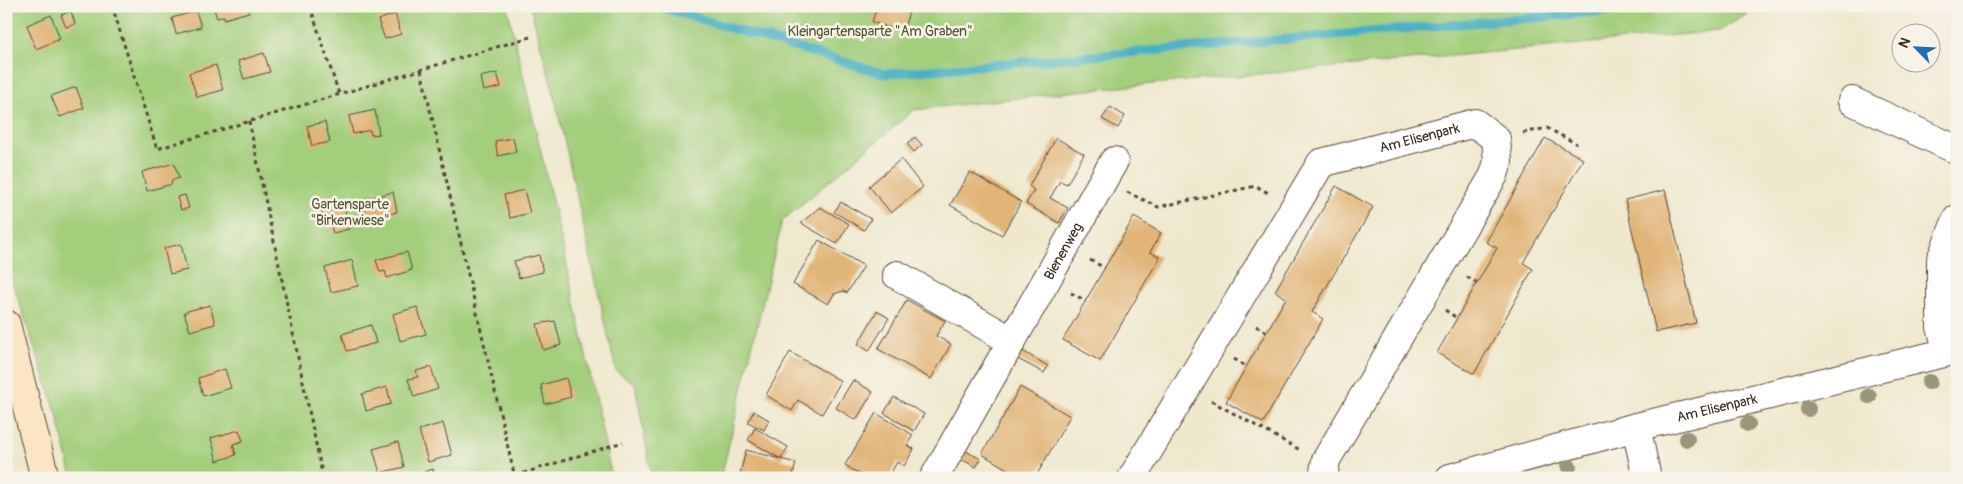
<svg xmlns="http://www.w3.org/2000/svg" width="1963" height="484" viewBox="0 0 1963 484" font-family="Pangolin,sans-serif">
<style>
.green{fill:#a3ce7b;stroke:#6f7c4c}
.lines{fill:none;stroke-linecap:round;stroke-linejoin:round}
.stream{stroke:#46b0c5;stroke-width:9}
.building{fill:#e1b477}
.street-casing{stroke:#564638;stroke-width:30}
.secondary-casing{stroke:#564638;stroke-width:30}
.path{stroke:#564638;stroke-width:3;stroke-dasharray:4 4;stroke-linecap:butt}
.street{stroke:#fff;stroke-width:28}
.secondary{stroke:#fce5c4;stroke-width:28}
.tree{fill:#9a967a}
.labels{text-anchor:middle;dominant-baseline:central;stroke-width:5;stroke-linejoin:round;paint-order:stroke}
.park-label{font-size:14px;fill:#555335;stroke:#f7f3e8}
.street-label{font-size:14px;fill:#3b2a1e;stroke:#f7f3e8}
</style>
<rect width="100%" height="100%" fill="#f7f3e8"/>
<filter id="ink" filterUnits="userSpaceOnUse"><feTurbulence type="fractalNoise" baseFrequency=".02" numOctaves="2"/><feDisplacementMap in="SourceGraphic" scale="10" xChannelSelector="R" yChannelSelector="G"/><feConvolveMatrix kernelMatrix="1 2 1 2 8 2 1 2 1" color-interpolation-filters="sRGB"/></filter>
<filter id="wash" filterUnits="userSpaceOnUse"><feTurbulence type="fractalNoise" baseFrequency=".0096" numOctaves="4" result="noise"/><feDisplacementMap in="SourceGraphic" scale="20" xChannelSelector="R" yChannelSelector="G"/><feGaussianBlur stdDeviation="1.12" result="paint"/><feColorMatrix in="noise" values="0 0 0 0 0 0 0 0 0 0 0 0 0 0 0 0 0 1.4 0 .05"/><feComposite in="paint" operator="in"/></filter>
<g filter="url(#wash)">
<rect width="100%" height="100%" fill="#efe8ce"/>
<!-- green -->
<path class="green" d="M6 6H507L565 256 612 478H72L57 414 6 263Z
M530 6H1761L1719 31 1078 91 914 110 782 221 721 478H652L635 384 616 371 554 94Z"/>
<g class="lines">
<!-- stream -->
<path class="stream" d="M657 6 884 74 1667 6"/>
</g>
<g id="blocks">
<!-- building -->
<path class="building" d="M213 6H247L249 12 224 19V16L217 18Z
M800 6H818L816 12Z
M877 6 910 8 903 32 872 22Z
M71 11 75 24 66 27 61 15Z
M196 11 201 27 176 34 172 18Z
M395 14 401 34 385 39 378 20Z
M51 15 60 39 36 49 27 25Z
M264 53 270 72 244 79 238 61Z
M216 65 223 90 197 97 189 73Z
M497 73 501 87 483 91 480 77Z
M76 87 84 108 60 117 51 96Z
M1110 107 1125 116 1118 128 1102 119Z
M375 110 379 134 371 135 370 130 353 134 349 116Z
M325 122 330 142 312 146 307 126Z
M915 137 922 145 914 152 907 144Z
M513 138 516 152 498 156 495 141Z
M1056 138 1084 154 1067 184 1060 181 1050 198 1068 208 1059 223 1026 204 1034 190 1029 186Z
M1545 138 1583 159 1523 263 1533 269 1474 374 1437 353 1497 248 1486 242Z
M901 159 923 187 891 213 869 186Z
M174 163 179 178 171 181 172 184 147 191 142 172Z
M970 172 1021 202 1002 235 950 205Z
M1336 186 1373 207 1312 312 1323 319 1263 423 1226 402 1286 298 1275 291Z
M524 190 530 213 510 218 504 195Z
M1665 190 1696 323 1656 332 1625 200Z
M393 192 397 212 367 220 362 200Z
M185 195 189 208 181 210 177 197Z
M841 202 871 219 864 230 834 212Z
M344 205 349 229 333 233 329 221 324 222 321 210Z
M820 207 849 224 837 244 801 223Z
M1134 217 1161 233 1150 252 1160 257 1100 361 1063 340Z
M819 240 864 266 847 293 843 291 834 294 828 304 793 284Z
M181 244 187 270 170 274 164 248Z
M407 252 412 270 387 278 385 271 380 272 376 260Z
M539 255 543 272 519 278 514 261Z
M352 260 358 286 331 292 325 268Z
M907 300 945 321 936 336 951 344 931 379 878 349Z
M210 305 215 324 190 331 184 312Z
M417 307 426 334 400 341 393 314Z
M877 311 889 318 869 351 858 344Z
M555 321 561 345 543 350 537 324Z
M371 325 376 343 347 351 342 334Z
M1019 349 1048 366 1044 373 1014 357Z
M790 352 841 381 822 414 798 400 792 411 766 395Z
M431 367 438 389 414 397 408 379 418 377 416 371Z
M225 369 231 388 203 396 198 378Z
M566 378 571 397 545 404 541 385Z
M853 380 873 392 856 420 836 408Z
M387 387 391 404 366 411 362 394Z
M1020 387 1070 416 1035 478H1022L982 454Z
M894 397 924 414 914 431 884 413Z
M754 411 769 420 764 430 748 422Z
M876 413 913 435 907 445 914 449 904 466 897 462 888 478H866L845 465Z
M443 423 452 455 428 462 419 430Z
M755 428 788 447 781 459 748 440Z
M239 430 243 441 233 444 236 455 217 461 211 438Z
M398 442 404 467 380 473 373 449Z
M962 449 981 459 976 467 957 457Z
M746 450 796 463 792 478H739Z
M433 469 435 478H426L424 472Z"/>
</g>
</g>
<g filter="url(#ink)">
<use href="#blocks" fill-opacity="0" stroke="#564638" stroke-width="1"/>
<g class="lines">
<!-- street casing -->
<g class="street-casing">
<g id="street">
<path d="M1852 101 1957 150"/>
<path d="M897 275 1012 341"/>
<path d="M1948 352 1941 327V259L1957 219"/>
<path d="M1636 427 1647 478"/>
<path id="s1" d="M934 478 1114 161"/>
<path id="s2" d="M1132 478 1321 163 1475 123 1496 139 1498 161 1494 175 1326 460 1323 478"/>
<path id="s3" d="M1450 478 1636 427 1957 350"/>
</g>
</g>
<!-- secondary casing -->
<g class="secondary-casing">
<path id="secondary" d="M6 324 45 478"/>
</g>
<!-- path -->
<path class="path" d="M112 6 157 149 530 37
M310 6 339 94
M421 70 515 478
M249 121 323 478
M1523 133 1547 128 1577 144
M1127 192 1158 207 1256 186 1270 194
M1090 260 1105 268
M1467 277 1477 283
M1071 293 1086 301
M1445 310 1457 318
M1256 326 1267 332
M1234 359 1247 367
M1211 401 1302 451
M508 478 623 442"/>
<!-- street -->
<use href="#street" class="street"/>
<!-- secondary -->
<use href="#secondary" class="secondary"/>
</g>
<!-- trees -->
<g class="tree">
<circle cx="1929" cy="382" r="8"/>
<circle cx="1869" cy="396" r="8"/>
<circle cx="1808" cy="409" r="8"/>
<circle cx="1748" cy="424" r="8"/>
<circle cx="1687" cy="439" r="8"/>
<circle cx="1569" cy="467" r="8"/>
</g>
</g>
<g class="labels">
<!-- park labels -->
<g class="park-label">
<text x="880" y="31">Kleingartensparte "Am Graben"</text>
<text x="350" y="204">Gartensparte<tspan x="350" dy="16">"Birkenwiese"</tspan></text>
</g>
<!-- street labels -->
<g class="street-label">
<text stroke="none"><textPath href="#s2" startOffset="469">Am Elisenpark</textPath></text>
<text stroke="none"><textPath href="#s1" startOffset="261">Bienenweg</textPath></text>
<text stroke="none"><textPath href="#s3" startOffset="276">Am Elisenpark</textPath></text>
</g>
</g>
<!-- margin -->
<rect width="1963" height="484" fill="none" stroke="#f7f3e8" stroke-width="25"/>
<!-- north arrow -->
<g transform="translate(1916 48) rotate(294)"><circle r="24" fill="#f7f3e8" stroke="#aca397"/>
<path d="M0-4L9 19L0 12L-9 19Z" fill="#1f6fb2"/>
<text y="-8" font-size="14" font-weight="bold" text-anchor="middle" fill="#3b2a1e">N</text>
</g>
</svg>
